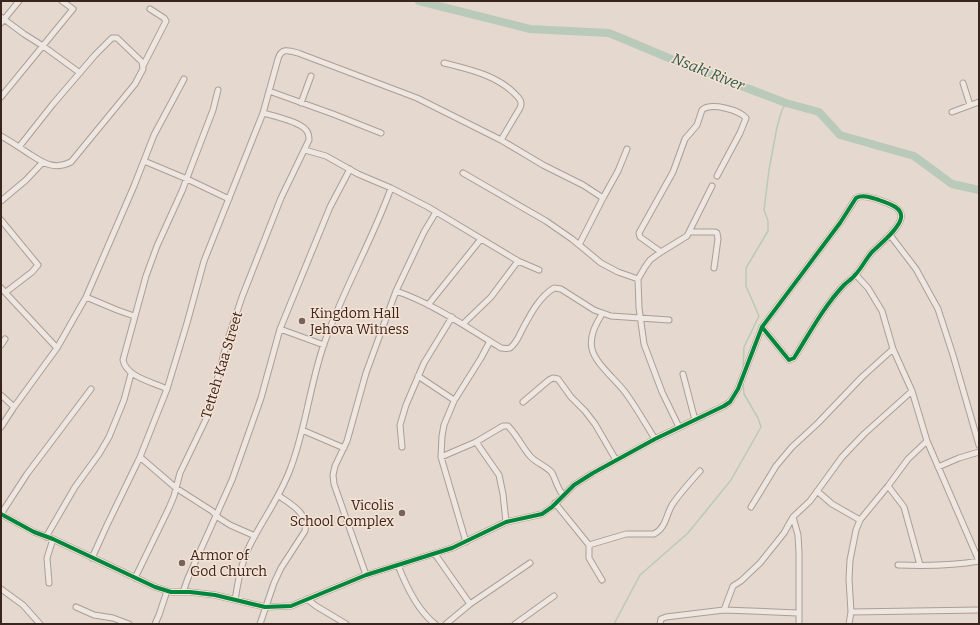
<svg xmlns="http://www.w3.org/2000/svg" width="980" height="625" viewBox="0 0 980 625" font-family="Bitter,serif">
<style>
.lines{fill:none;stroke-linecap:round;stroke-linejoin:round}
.stream{stroke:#b9c9ba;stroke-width:1.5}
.river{stroke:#b9c9ba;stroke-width:8}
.minor-casing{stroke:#ab9e97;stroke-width:7}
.minor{stroke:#eee6e0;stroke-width:5}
.cycleway-casing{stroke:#f6e3d4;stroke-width:6}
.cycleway{stroke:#00873e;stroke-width:4}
.poi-dot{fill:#76635c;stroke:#f6e3d4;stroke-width:1.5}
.labels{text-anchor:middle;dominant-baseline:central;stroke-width:3;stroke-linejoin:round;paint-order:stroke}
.poi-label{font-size:14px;fill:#3a241e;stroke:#f6e3d4;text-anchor:start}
.street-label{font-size:14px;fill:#3a241e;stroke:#f6e3d4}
.water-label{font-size:15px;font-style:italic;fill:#2d5a4b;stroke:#f6e3d4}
</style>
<rect width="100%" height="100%" fill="#e5d8ce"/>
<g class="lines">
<!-- stream -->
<path class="stream" d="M743 370 744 347 759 316 746 286V268L768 231V221L764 210 769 170 777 127 782 110 786 103
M614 624 640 575 688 533 731 480 761 427 758 418 744 394 743 382"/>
<!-- river -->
<path class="river" d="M419 1 530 29 609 33 676 61 786 103 819 112 840 135 914 156 952 184 979 190"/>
<!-- minor casing -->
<g class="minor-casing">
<path id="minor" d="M1 17 24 34 43 46 80 73
M1 23 19 1
M444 63C468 69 496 75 514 93 519 98 523 101 520 108L501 140
M143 66 166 21 164 18 150 9
M963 83 970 105
M269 91 333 114 381 133
M1 97 73 9 62 1
M301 103 311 76
M952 112 979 102
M1 136C10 141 19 147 28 153 42 162 53 171 71 162L135 84 143 69 142 62 117 38H112L95 55 53 104 19 147
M305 150 326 156 358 174 391 188 428 207 518 261 539 270
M144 161 187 179 229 199
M463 173 546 221 572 239 601 263 618 272 638 279
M1 201 26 180 42 163
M1 220 38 265 32 272 6 292
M690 232H715L717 233 718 239 714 268
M890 235 916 269 938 309 953 355 979 445
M579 245 603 198 618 171 627 149
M661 252 640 237 639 233 673 172 685 139 697 125 702 110C711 102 739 110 746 118L740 133 717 176
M856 275 868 288 882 311 893 349 912 391 927 441 979 561
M1 288 57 348
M396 291C434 304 466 327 501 348 504 348 507 349 510 348 516 344 519 336 522 330 530 315 539 297 554 288L561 289 594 310 611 316 669 320
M86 297 117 310 134 316
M428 305 481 239
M602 314C596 324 589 336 592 349 595 363 616 380 625 392 636 407 645 423 655 439
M463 324 491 297 518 261
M280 329 324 345
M1 345 5 339
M683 374 695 420
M418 376 454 400
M167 389C153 382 126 377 123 360L146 276 157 246 182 191 213 110 218 90
M1 395 14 407
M523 402 549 380 553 378 558 379 571 397 585 411 595 424 616 460
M1 427 14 407 57 348 86 297 134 186 154 135 184 79
M679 427 662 392 644 344 639 308 638 279 645 267 650 260 661 252 687 236 712 186
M302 430 344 448
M476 442 499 475 503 494 506 522
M402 447 400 425 406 405 424 363 452 317
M140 457 176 488 212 511 219 518 230 525 255 536
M441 457 476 442 503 426H508C517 435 522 447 530 456 536 463 548 467 552 473 556 480 557 488 563 495
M938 467 959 458 979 452
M888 486 904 507 920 565
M817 491 832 504 860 520
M555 503 589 545V558L602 580
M751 507 776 466 792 447 818 423 862 377 893 349
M1 514 34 532 53 539 155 587 171 592H190L215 595 265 607 291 606 366 575 452 548 506 522 542 514 552 507 574 485 593 473 655 439 724 406 730 402 738 389 762 327 840 223 856 198C863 194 872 198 879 200 887 203 903 207 901 218 899 229 881 243 873 251 866 258 862 268 855 275 852 279 847 282 844 285 824 306 809 334 794 358L789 360 762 327
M1 514 27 474 91 389
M793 517 798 535 799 553V624
M46 537 75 487 99 454 109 437 124 400 131 374
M466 542 441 457 442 436 444 425 454 401 481 358 490 341
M589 545 626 534H654C666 528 666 515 672 505 680 493 690 482 700 471
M435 554 470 604
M92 558 107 525 140 457 167 389 187 323 204 261 263 113 278 59C281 48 288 50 298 53L417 98 501 140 543 165 583 185 603 198
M398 565C406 586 417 610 435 624
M898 565C925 566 952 566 979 561
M366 575 334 484 333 475 335 466 347 441 366 373 396 291 424 232 436 212
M135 578 169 508 174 496 180 473 208 415 227 342 242 297 281 198 309 140C309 136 309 133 306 130 300 122 274 116 263 113
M49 583 47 558 53 539
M1 589 23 605 40 624
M183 592 188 578 232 480 261 398 280 329 330 207 350 169
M307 599 316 606 346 624
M235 600C238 582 241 564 249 547 262 520 281 496 291 467 306 427 310 384 324 344 343 290 372 241 391 188
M76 607 94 615 113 618 129 624
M724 610 733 586 741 581 760 563 784 533 793 517 810 501 842 457 864 434 912 391
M851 612 979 610
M155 624 159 615 167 591
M260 624 274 583 281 568 305 531C308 513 292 505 279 496
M446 624 470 604 530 563
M515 624 554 596
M660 624 661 619 666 617 724 610 798 613
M849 624 851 612 849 579 850 560 856 530 860 520 888 486 908 459 927 441"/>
</g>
<!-- minor -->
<use href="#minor" class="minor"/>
<!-- cycleway casing -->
<g class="cycleway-casing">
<path id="cycleway" d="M1 514 34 532 53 539 155 587 171 592H190L215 595 265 607 291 606 366 575 452 548 506 522 542 514 552 507 574 485 593 473 655 439 724 406 730 402 738 389 762 327 840 223 856 198C863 194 872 198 879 200 887 203 903 207 901 218 899 229 881 243 873 251 866 258 862 268 855 275 852 279 847 282 844 285 824 306 809 334 794 358L789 360 762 327"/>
</g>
<!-- cycleway -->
<use href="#cycleway" class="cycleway"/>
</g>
<!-- markers -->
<g class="poi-dot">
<circle cx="302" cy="321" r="4"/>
<circle cx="402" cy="513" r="4"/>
<circle cx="182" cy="563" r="4"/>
</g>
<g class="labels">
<!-- poi labels -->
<g class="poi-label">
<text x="310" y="313">Kingdom Hall<tspan x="310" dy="16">Jehova Witness</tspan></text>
<text x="394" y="505" text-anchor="end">Vicolis<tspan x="394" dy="16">School Complex</tspan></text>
<text x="190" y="555">Armor of<tspan x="190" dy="16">God Church</tspan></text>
</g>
<!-- street labels -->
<g class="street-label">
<text transform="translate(222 365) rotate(-73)">Tetteh Kaa Street</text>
</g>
<!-- water labels -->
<g class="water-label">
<text transform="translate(708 72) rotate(22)">Nsaki River</text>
</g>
</g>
<!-- border -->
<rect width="980" height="625" fill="none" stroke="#3a241e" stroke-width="4"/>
</svg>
